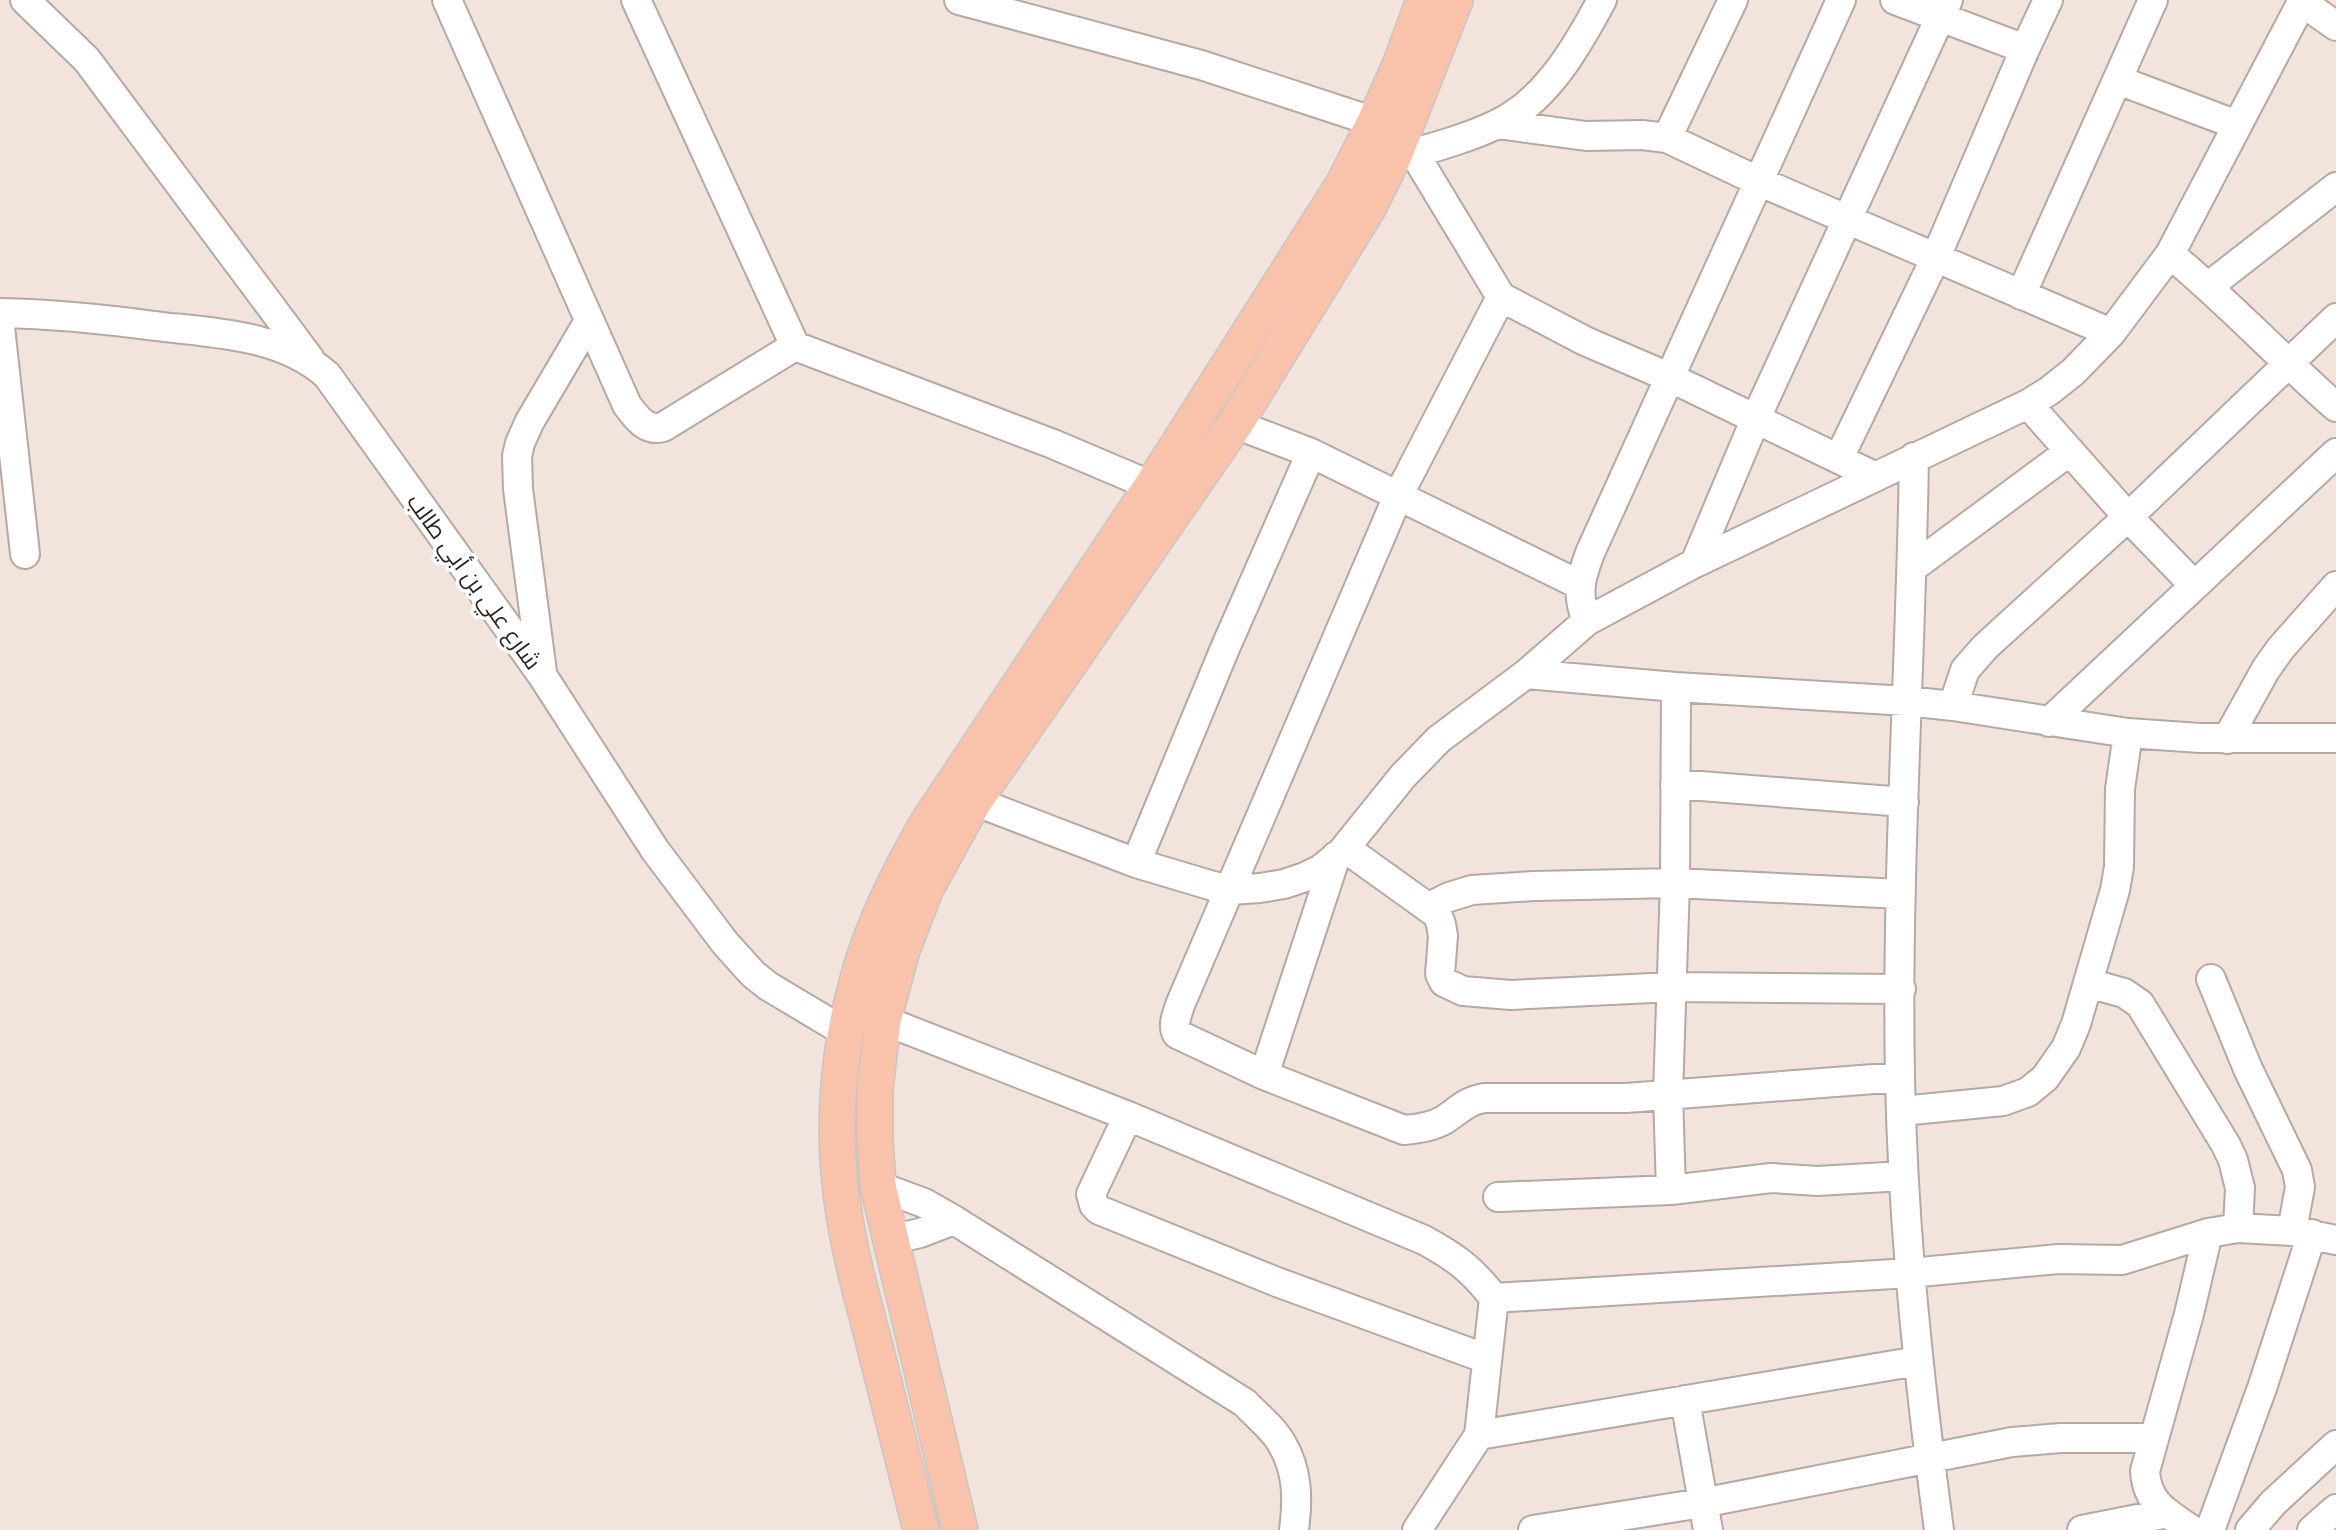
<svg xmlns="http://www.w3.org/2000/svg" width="2336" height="1530" viewBox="0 0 2336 1530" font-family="'Noto Serif',Cairo,serif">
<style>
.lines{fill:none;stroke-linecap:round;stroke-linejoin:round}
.minor-casing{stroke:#b6a8a2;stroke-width:32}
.major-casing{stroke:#c7c6c5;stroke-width:38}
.minor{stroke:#fff;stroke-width:28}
.major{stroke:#f9c2ab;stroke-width:35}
.labels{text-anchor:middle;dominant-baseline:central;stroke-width:7;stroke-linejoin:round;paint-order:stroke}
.street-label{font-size:23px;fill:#282320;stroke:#fff}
</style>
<rect width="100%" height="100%" fill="#f2e3dd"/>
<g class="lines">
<!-- minor casing -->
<g class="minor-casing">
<path id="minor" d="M25 0 87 60 310 359
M447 0 627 405C636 417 646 432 663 427L795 346
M636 0 795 346 1053 444 1152 486
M959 0 1201 65 1375 122
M1895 0 2025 49
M2302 2 2336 26
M2118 80 2237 125
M1497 124 1586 136 1642 135 1667 138 1758 181 2111 333
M1667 138 1733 0
M1414 153 1501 297 1585 341 1671 378 1874 476
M1396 157C1428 150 1487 133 1513 115 1553 89 1580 41 1602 0
M2170 254C2228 302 2279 357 2336 407
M2209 286 2336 187
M2021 295 2153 0
M1501 297 1398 496 1180 1005C1177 1015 1172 1025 1177 1034L1264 1075 1404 1130C1417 1129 1432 1127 1444 1120 1458 1111 1466 1101 1484 1098H1626L1900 1077
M0 313C52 314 103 319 155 326 213 333 281 334 327 375L542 675 655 850 725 943 753 974 768 986 845 1032
M0 327 25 554
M2028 404 2128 517 2194 585
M1311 453 1580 585
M1914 457C1911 664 1896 871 1900 1078 1903 1230 1919 1380 1939 1530
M1839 458 1936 257 2025 49 2048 0
M1695 563 1756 418 1948 0
M1912 568 2070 451
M1587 621C1576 594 1580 580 1590 553L1841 0
M542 672 518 489 517 456 520 443 530 421 589 321
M1526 674 1676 687 1907 701 1953 706 2128 733 2200 738H2336
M1953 706 1965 670 1985 647 2128 517 2336 318
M2049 722 2336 453
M2227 739 2266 669 2281 648 2336 586
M1675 784 1904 802
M974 801 1136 863 1213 886 1231 890 1260 888 1284 884 1305 877 1321 869 1341 853 1403 776 1439 739 1526 674 1587 621 1695 563 2028 404 2049 391 2073 372 2111 333 2170 254 2303 0
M1345 848 1437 914 1441 924 1443 936 1440 974 1444 982 1463 991 1511 995 1672 987 1901 989
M1136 863 1226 646 1311 453 1235 424
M1429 907 1449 897 1472 890 1534 886 1675 883 1901 894
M2211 979 2248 1069 2297 1170 2300 1187 2292 1231
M2088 983 2124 993 2140 1004 2226 1145 2233 1160 2240 1188 2238 1228
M883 1020 1128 1116 1424 1240C1455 1257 1472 1269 1494 1298
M1264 1075 1336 856
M1902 1111 2003 1101 2028 1092 2045 1078 2066 1048 2076 1024 2115 890 2119 867 2120 789 2128 733
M1128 1116 1091 1194 1094 1205 1099 1210 1277 1282 1487 1359
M878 1186 924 1203 954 1220 1245 1403C1257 1416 1274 1429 1282 1444 1298 1471 1298 1500 1294 1530
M1671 1190 1668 1094 1675 883 1676 687
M1498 1197 1671 1190 1771 1178 1818 1181 1903 1176
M890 1240 920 1233 954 1220
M1685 1400 1708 1530
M1479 1435 1494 1298 1910 1273 2058 1259 2122 1260 2208 1233 2238 1228 2292 1231 2336 1240
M1417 1530 1479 1435 1918 1361
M1533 1530 1702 1503 2012 1442 2061 1438H2154
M2082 1530 2168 1513
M2192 1530C2167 1513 2147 1504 2145 1471L2189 1314 2208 1233
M2210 1530 2262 1388 2312 1234
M2250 1530 2273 1503 2336 1445
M2312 1530 2336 1509"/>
</g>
<!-- major casing -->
<g class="major-casing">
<path id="major" d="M921 1530C905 1465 888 1400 872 1335 860 1290 848 1246 842 1200 832 1127 838 1050 858 979 873 924 899 873 927 824L1152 486 1343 185 1375 122 1401 63 1424 0
M960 1530 878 1186 875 1140V1089L883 1020 902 950 926 888 974 801 1235 424 1368 208 1393 158 1455 0"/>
</g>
<!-- minor -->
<use href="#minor" class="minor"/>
<!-- major -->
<use href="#major" class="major"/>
</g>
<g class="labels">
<!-- street labels -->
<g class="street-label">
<text transform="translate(475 581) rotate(54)">شارع علي بن أبي طالب</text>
</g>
</g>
</svg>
